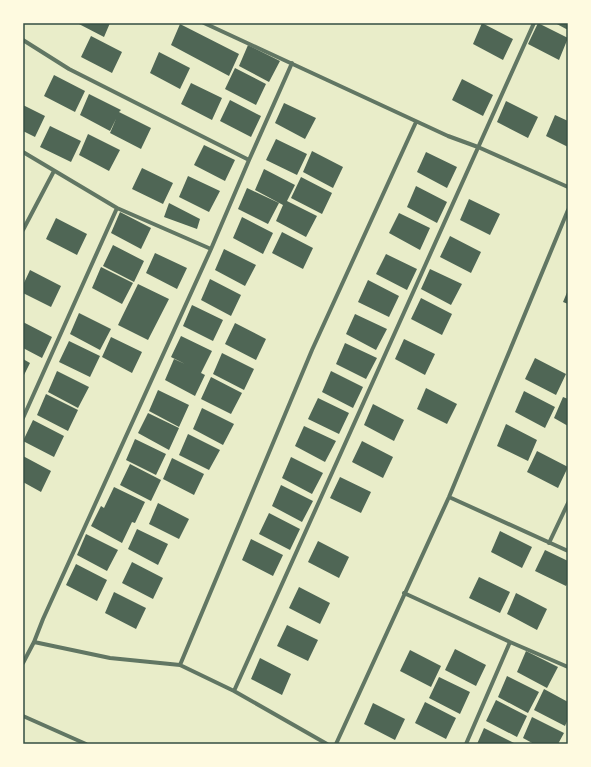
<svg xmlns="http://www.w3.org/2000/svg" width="591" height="767" viewBox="0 0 591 767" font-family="'Alegreya Sans',sans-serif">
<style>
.building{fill:#4f6655}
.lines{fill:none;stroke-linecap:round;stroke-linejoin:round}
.minor{stroke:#617663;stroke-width:4}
.neatline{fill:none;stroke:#344e41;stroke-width:1.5}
</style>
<rect width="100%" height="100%" fill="#e9edc9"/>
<!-- building -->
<path class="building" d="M77 23H110L104 37Z
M482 23 513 39 503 60 473 44Z
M538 23 568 38 559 60 528 44Z
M555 23H568V30Z
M180 24 239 54 229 76 171 45Z
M91 36 122 52 112 73 81 57Z
M248 45 280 61 269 82 239 66Z
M159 52 190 68 180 89 150 73Z
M235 68 266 84 256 105 225 89Z
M54 75 85 91 75 112 44 96Z
M462 79 493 95 483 116 452 100Z
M191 83 222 98 212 120 181 104Z
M89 94 121 110 119 112 151 128 141 149 110 133 116 119 110 131 80 115Z
M230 100 261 116 251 137 220 121Z
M506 101 538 117 528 138 497 122Z
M284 103 316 118 305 139 275 123Z
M23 105 45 116 35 137 23 131Z
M555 115 568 121V147L546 136Z
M50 126 81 141 71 162 40 147Z
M88 134 120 150 109 171 79 155Z
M276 139 307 154 297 175 266 160Z
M204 145 235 160 225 181 194 165Z
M312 151 343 167 333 188 303 172Z
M426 152 457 167 447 188 417 172Z
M142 168 173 183 163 204 132 189Z
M264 169 295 185 287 201 317 216 306 237 276 221 283 205 255 190Z
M188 176 220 191 209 212 179 197Z
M301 177 332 193 322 214 291 198Z
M416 186 447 202 437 223 407 207Z
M247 188 279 203 268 224 238 209Z
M469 199 500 214 490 235 460 220Z
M169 203 200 219 197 229 164 217Z
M120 212 151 228 141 249 111 233Z
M399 213 430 228 420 250 389 233Z
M242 217 273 233 263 254 233 238Z
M56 218 87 234 77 255 46 239Z
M282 232 313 248 303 269 272 253Z
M450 236 481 252 471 273 440 257Z
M113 245 144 261 134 282 103 266Z
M224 249 256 265 245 286 215 270Z
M155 253 187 268 177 289 146 273Z
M386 254 417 269 407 290 376 274Z
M101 267 133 283 122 304 92 288Z
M430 269 462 284 451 305 421 289Z
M30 270 61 286 51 307 23 293V285Z
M210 279 241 295 231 316 201 300Z
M368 280 399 296 389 317 358 302Z
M138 284 169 299 148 340 118 325Z
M568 290V304L563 302Z
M421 298 452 314 442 335 411 319Z
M192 305 223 320 213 341 183 326Z
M79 313 111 329 100 350 70 334Z
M355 314 387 329 376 350 346 334Z
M23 322 52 337 42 358 23 348Z
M235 323 266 339 256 360 225 344Z
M181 336 212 351 201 373 205 375 195 396 165 380 174 359 185 364 171 357Z
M111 337 142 352 132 373 102 357Z
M404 339 435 354 425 375 395 359Z
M69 341 100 356 90 377 59 362Z
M345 343 377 358 366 379 336 364Z
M222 353 254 369 244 390 213 374Z
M535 358 566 374 556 395 525 379Z
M23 359 30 363 23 377Z
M57 371 89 387 78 408 48 392Z
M331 371 363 387 353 408 322 392Z
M211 377 242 393 231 414 201 399Z
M426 388 457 404 447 424 417 409Z
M158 390 189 405 179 427 149 411Z
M524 391 555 407 545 428 515 412Z
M46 394 78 410 68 431 37 415Z
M563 397 568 399V426L554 418Z
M318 398 349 413 339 434 308 419Z
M373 404 404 420 394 441 364 425Z
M202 408 234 424 223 445 193 429Z
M148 413 179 428 169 450 138 433Z
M33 420 64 436 54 457 23 441Z
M506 424 537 440 528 461 497 446Z
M304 426 336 441 325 462 295 446Z
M188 434 220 450 209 470 179 455Z
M135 439 166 454 156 475 126 460Z
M362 441 393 457 383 478 352 462Z
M537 451 568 467 558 488 527 472Z
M23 456 51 471 41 492 23 482Z
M291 457 323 473 312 494 282 478Z
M172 458 204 474 194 495 163 479Z
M130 464 161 480 151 501 120 485Z
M340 477 371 492 361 513 330 498Z
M281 485 313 501 302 522 272 506Z
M114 487 145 502 135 523 132 522 122 543 91 526 101 506 104 508Z
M158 503 189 519 179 539 149 524Z
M269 513 300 529 290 550 259 534Z
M137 529 168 544 158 565 128 549Z
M500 531 532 547 522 568 491 552Z
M86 534 118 550 107 571 77 555Z
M251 539 283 555 273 576 242 560Z
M318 541 349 557 339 578 308 562Z
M545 550 568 561V582L566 586 535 571Z
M132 562 163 578 153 599 122 583Z
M76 564 107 580 97 601 66 585Z
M479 577 510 592 500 613 469 598Z
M299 587 330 603 320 624 289 608Z
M114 592 146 608 136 629 105 613Z
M516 593 547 609 537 630 507 614Z
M287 625 318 640 308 661 277 646Z
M455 649 486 665 476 686 445 670Z
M410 650 441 666 431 687 400 671Z
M526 651 558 667 547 688 517 672Z
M260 658 291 674 282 695 251 679Z
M507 676 539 692 528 713 498 697Z
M439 677 470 692 460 714 429 698Z
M544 689 568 702V719L565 726 534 710Z
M496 700 527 716 517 737 486 721Z
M425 702 456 718 446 739 415 723Z
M373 703 405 719 395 740 364 724Z
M532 717 564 733 558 744H534L523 738Z
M484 728 516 744H477Z"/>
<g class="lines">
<!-- minor -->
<path class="minor" d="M204 23 448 136 478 147 568 187
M23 40 69 69 249 160
M23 152 117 208 211 249
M23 230 54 171
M23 418 117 208
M449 497 568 551
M549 543 568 503
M404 593 510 642 568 667
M34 642 110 658 180 665 234 691 327 744
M23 663 34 642 43 619 211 249 249 160 292 63
M180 665 312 350 416 122
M234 691 534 23
M23 716 86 744
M336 744 449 497 568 210
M466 744 510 642"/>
</g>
<!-- border -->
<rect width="591" height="767" fill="none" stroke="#fefae0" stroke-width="48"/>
<rect x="24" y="24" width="543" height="719" class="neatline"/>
</svg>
